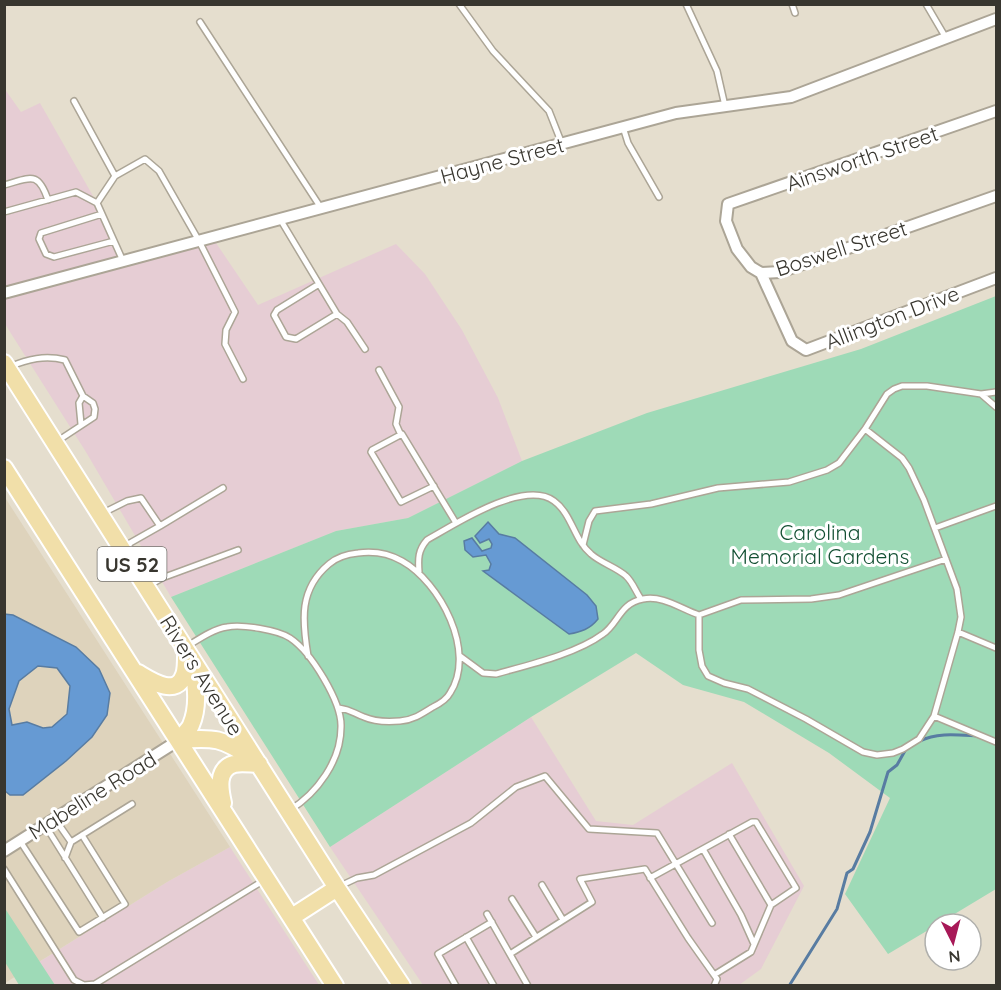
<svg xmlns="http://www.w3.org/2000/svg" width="1001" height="990" viewBox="0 0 1001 990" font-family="Quicksand,sans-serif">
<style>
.commercial{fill:#e6cdd4}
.built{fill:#ded3bc}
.green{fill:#9edab7}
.water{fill:#669ad3;stroke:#587ca2;stroke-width:1.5;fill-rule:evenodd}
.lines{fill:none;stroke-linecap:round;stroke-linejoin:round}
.stream{stroke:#587ca2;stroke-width:3}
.lane-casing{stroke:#aca596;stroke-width:8}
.street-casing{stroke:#aca596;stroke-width:14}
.primary-casing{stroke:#fff;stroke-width:20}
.lane{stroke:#fff;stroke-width:5}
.street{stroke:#fff;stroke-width:10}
.primary{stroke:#f1dfa9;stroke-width:16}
.labels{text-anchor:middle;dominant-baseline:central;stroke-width:6;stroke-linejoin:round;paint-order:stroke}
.shield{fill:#fff;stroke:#74726d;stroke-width:1.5}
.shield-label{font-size:20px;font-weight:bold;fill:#38362f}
.street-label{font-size:21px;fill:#38362f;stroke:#fff}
.park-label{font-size:21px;fill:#135033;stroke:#fff}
</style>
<rect width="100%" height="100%" fill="#e5dece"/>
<!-- commercial -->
<path class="commercial" d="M4 88 21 112 40 103 97 203 123 261 212 237 258 305 396 244 425 274 462 330 498 398 522 461 408 518 336 531 171 597 86 452 5 324Z
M531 717 596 821 633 825 732 763 804 886 761 969 739 985H423L330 847Z
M230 847 319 985H55L39 962 167 882Z"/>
<!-- built -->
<path class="built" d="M4 496 230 847 167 882 5 983Z"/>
<!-- green -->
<path class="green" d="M996 296V889L938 924H935V926L888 954 845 894 890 798 829 753 744 702 683 685 636 653 531 717 330 847 171 597 336 531 408 518 522 461 647 413 861 349Z
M5 900 6 910 55 985H19L5 962Z"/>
<!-- water -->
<path class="water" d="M488 522 499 534 515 538 587 595 596 606 598 619C590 629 581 632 569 634L483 571 489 570 491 564 486 555 473 557 465 550 464 541 472 538 482 551 491 548 492 544 489 539 480 543 475 536Z
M4 614 13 615 76 647 99 669 110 693 107 715 92 737 66 761 23 795H10L5 791ZM38 666 57 668 70 686 67 714 52 727 43 728 27 722 12 725 9 709 19 681Z"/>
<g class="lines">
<!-- stream -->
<path class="stream" d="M920 741C937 732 959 735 978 736
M789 986 837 909 847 873 853 869 870 832 888 772 897 765 906 749"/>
<!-- lane casing -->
<g class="lane-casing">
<path id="lane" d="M459 4 493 51 549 111 562 144
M686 4 717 71 725 106
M792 4 795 13
M926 4 946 38
M200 22 321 208
M74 101 115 176 145 159 159 171 199 241 235 312 226 330 225 344 243 379
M623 127 628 143 659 197
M115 176 97 203 123 261
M4 185C30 178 38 170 48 200
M4 212 76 192 97 203
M102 214 41 233 39 239 46 254 54 257 114 241
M280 219 337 314 296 339 286 337 274 315 277 310 319 284
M337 314 347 322 365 349
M9 367C28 359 45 355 65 360L83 396 93 403 95 409 94 417 56 442
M379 370 399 407 396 424 400 433
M981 394 996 392
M81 424 79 403 83 396
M434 486 401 502 371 452 372 450 402 434 456 523
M103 513 127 501 141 498 160 526 123 547
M160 526 223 488
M935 528 996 506
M583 545 589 521 595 511 651 504 718 488 789 482 827 470 839 463 865 429 887 394 894 389 902 386H927L981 394 996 407
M419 572C418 559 418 550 427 540 455 524 524 479 554 501 572 514 574 540 591 554 601 563 616 567 626 576 632 581 636 592 641 599
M148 586 162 578 238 550
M699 615V650L702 666 708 676 724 683 748 689 806 719 863 752 877 755 893 753 903 749 919 739 934 716 958 632 961 617 957 589 924 500 909 468 902 458 865 429
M958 632 996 648
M186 647C199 639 213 629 227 627 242 624 278 630 290 638 311 652 342 702 341 727 341 761 317 793 290 810
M308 656C302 620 299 589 329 564 337 557 348 554 358 553 373 551 388 553 402 561 440 582 477 652 450 693 447 699 439 704 433 707 422 714 413 720 400 721 388 722 375 722 364 717 353 713 352 710 339 708
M460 656 483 673 496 674C528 665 576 654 603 634 618 624 620 603 643 599 663 595 681 609 699 615L741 600 811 599 839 595 946 559
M934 716 996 742
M55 819 71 842 132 804
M45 825 103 918
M729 834 771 905
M20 841 79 932 125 904 82 835
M703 849 741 915 754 944
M65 858 71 842
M4 869 74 980 84 985 95 984 266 879
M650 878 752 822H756L796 888 771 905 751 952 714 975
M542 885 563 920
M340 886 357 878 374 875 471 823 516 787 545 776 589 829 657 833 712 923
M512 899 536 937
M487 914 528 986
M466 937 494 986
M510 954 592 902 580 879 645 869 688 938 717 979 714 986
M456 986 438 954 492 922"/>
</g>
<!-- street casing -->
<g class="street-casing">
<path id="street" d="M996 111 728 204 726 221 737 249 751 267 761 273 780 272 996 196
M761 273 792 341 806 350 996 278
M4 293 676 113 791 97 996 19
M4 851 179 740"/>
</g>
<!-- primary casing -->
<g class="primary-casing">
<path id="primary" d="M4 363 337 888 402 986
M4 468 335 986
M138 673C150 680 176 698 184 675 186 670 186 662 186 656
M179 740C214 737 223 738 251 758
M179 740C183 735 189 730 191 725 199 707 196 685 193 667
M223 803C220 790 216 769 234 764 241 762 252 764 259 764
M292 917 337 888"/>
</g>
<!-- lane -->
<use href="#lane" class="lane"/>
<!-- street -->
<use href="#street" class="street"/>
<!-- primary -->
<use href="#primary" class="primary"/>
</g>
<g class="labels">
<!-- shield labels -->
<rect class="shield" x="97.5" y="547" width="69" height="34" rx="4.5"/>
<g class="shield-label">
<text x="132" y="564">US 52</text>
</g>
<!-- street labels -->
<g class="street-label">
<text transform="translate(862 158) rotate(-19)">Ainsworth Street</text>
<text transform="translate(502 160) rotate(-15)">Hayne Street</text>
<text transform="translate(841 248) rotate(-18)">Boswell Street</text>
<text transform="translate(892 317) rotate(-21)">Allington Drive</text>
<text transform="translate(202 675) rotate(58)">Rivers Avenue</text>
<text transform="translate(92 795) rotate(-32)">Mabeline Road</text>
</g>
<!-- park labels -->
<g class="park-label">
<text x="820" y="532">Carolina<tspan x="820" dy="24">Memorial Gardens</tspan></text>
</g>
</g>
<!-- border -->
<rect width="1001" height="990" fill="none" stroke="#38362f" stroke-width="12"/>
<!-- north arrow -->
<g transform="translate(953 942) rotate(174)"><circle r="28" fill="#ffffff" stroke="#afafac" stroke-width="1.5"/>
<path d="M0-4.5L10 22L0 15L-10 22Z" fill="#a71857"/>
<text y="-9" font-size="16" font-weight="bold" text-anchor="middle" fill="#38362f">N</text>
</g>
</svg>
